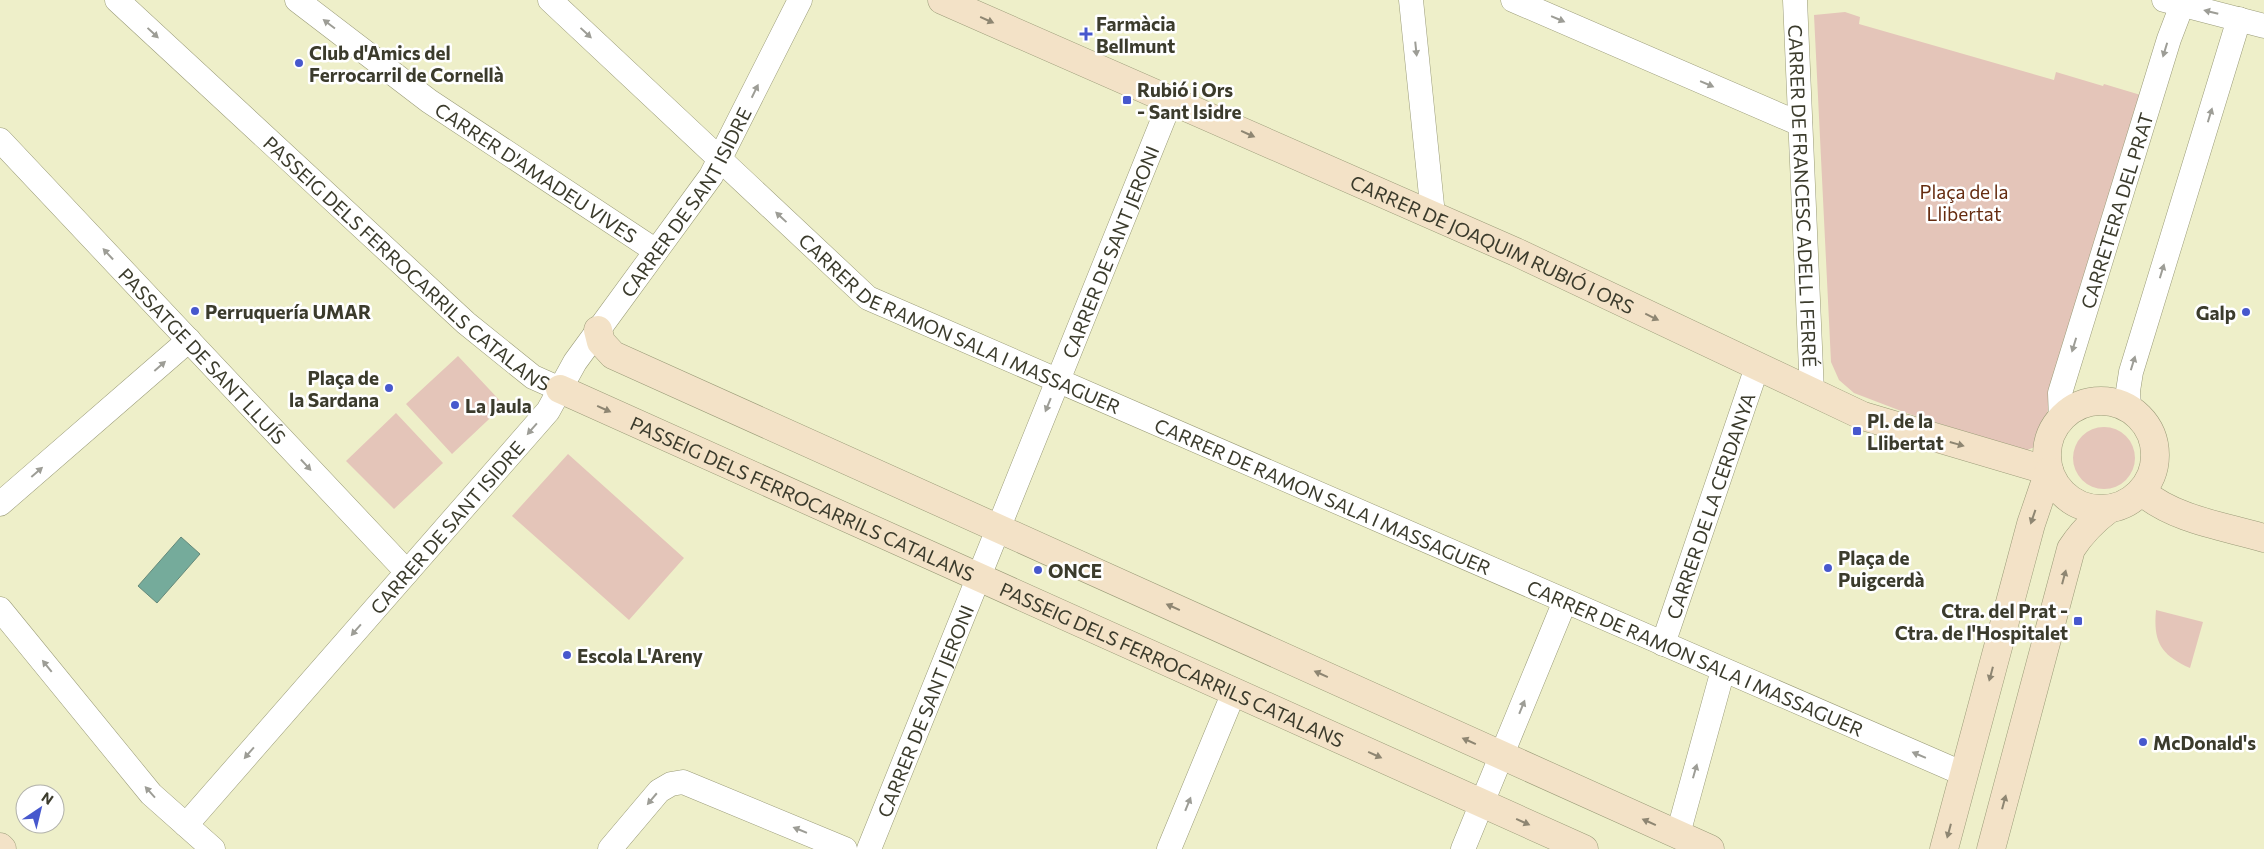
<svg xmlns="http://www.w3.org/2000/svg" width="2264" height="849" viewBox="0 0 2264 849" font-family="Commissioner,sans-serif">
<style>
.green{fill:#e4c5b9}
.water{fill:#75ab9b;stroke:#64897a}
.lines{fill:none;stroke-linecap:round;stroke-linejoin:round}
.street-casing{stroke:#9a9b78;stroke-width:25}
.secondary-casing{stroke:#9a9b78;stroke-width:29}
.street{stroke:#fff;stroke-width:24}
.secondary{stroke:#f3e2c7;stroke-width:28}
.oneway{fill:#9d9d96}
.oneway2{fill:#8e8672}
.poi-dot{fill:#4758cd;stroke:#fff;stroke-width:2}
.labels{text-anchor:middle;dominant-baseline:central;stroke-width:5;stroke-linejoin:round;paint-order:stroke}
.poi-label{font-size:19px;font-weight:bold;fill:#3b3b2c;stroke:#fff;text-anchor:start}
.street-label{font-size:19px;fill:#3b3b2c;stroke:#fff}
.park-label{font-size:19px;fill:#652c10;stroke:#fff}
</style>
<rect width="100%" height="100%" fill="#eeefc9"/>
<!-- green -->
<path class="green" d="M1845 12 1860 17 1859 24 2054 80 2056 72 2103 86 2104 84 2144 96 2037 446 2025 451 1909 414 1854 393 1839 380 1831 362 1814 15Z
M458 356 504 405 452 454 406 404Z
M396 413 443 463 394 509 346 461Z
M2073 458a31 31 0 1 1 62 0a31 31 0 1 1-62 0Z
M568 454 684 558 629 620 512 516Z
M2156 610 2203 622 2190 668C2161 655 2153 642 2156 610Z"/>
<!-- water -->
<path class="water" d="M181 537 200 554 157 603 138 586Z"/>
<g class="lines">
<!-- street casing -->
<g class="street-casing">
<g id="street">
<path id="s1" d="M117 0 466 323 533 377 560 389"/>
<path id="s2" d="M297 0 429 101 656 251"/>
<path id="s3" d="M550 0 868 298 1964 774"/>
<path d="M1411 0 1433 215"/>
<path d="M1513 0 1800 124"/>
<path id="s4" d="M1795 0 1812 393"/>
<path d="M2164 0 2264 26"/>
<path id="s5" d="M0 140 407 572"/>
<path d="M2129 410 2128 391 2131 372 2239 19"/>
<path id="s6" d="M2061 420 2060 393 2169 39 2182 5"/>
<path d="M0 504 189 340"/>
<path d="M0 609 151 794 213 849"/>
<path id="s7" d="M1663 644 1757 367"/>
<path id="s8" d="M186 825 548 411 575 362 711 176 800 0"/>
<path d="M1678 834 1723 670"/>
<path d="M610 849 659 791 671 784 683 782 845 849"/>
<path id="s9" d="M869 849 1171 100"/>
<path d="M1169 849 1234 692"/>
<path d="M1463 849 1565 601"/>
</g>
</g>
<!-- secondary casing -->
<g class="secondary-casing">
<g id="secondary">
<path id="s10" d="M942 0 1516 252 1863 416 2049 471"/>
<path d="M598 330 601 342 613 355 1710 849"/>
<path id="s11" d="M560 389 1584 849"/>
<circle cx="2101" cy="455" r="54"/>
<path d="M2142 492C2176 520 2223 526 2264 538"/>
<path d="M0 847 2 849"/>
<path d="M1944 849 2031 524 2049 471"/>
<path d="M1991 849 2071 549C2082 532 2093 521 2109 509"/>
</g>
</g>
<!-- street -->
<use href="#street" class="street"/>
<!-- secondary -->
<use href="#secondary" class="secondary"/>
</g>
<!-- one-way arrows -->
<defs><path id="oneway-solid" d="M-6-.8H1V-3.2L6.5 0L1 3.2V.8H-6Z" transform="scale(1.25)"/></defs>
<g class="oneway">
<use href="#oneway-solid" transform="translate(2211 12) rotate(-166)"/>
<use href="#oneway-solid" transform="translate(1558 19) rotate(23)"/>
<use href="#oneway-solid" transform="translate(329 24) rotate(-143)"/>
<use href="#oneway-solid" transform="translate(153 33) rotate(43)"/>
<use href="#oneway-solid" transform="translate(586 33) rotate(43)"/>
<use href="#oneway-solid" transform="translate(1416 49) rotate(84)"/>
<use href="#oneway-solid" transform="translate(2165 50) rotate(107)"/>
<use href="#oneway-solid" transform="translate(1707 84) rotate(23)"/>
<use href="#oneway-solid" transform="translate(755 91) rotate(-64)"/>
<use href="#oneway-solid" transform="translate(2210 115) rotate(-73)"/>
<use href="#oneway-solid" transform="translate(781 217) rotate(-137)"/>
<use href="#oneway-solid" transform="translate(108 254) rotate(-133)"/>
<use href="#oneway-solid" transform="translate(2162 271) rotate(-73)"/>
<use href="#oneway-solid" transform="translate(2074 345) rotate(107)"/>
<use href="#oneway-solid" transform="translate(2133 363) rotate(-73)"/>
<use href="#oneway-solid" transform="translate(160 366) rotate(-41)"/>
<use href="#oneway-solid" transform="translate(1048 405) rotate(112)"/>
<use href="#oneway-solid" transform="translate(532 429) rotate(131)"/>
<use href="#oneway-solid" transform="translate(306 465) rotate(47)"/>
<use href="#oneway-solid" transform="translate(37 472) rotate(-41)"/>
<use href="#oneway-solid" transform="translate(356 630) rotate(131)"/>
<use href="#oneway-solid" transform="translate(47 666) rotate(-129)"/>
<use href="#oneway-solid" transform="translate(1522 707) rotate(-68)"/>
<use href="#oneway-solid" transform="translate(249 753) rotate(131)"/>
<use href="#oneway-solid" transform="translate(1919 755) rotate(-157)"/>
<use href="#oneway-solid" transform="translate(1695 771) rotate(-74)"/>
<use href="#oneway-solid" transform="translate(150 792) rotate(-132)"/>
<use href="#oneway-solid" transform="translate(652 799) rotate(130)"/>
<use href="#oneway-solid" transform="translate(1188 804) rotate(-68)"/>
<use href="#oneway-solid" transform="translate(800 830) rotate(-158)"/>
</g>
<g class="oneway2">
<use href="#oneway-solid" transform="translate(987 20) rotate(24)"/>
<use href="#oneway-solid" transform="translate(1248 134) rotate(24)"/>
<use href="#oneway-solid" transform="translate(1652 317) rotate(26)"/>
<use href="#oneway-solid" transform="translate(604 409) rotate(24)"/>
<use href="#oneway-solid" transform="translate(1957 444) rotate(16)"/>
<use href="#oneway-solid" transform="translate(2033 517) rotate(109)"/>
<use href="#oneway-solid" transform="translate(2064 577) rotate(-75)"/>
<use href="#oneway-solid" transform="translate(1173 607) rotate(-156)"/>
<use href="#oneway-solid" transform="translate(1321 674) rotate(-156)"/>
<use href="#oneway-solid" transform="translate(1991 674) rotate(105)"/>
<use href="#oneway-solid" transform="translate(1469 741) rotate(-156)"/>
<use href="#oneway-solid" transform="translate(1375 755) rotate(24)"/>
<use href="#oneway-solid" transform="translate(2004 802) rotate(-75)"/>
<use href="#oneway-solid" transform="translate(1523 822) rotate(24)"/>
<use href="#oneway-solid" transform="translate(1649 822) rotate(-156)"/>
<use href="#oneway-solid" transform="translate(1949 831) rotate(105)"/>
</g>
<!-- markers -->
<g class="poi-dot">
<path d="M1083.5 26.5h5v5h5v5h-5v5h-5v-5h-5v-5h5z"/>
<circle cx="299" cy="63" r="5"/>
<rect x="1122" y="95" width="10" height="10" rx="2.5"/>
<circle cx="195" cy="311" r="5"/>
<circle cx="2246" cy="312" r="5"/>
<circle cx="389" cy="388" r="5"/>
<circle cx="455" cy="405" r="5"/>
<rect x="1852" y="426" width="10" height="10" rx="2.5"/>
<circle cx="1828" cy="568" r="5"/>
<circle cx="1038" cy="570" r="5"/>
<rect x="2073" y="616" width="10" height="10" rx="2.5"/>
<circle cx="567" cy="655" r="5"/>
<circle cx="2143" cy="742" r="5"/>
</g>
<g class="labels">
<!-- poi labels -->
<g class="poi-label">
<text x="1096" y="23">Farmàcia<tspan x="1096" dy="22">Bellmunt</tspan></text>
<text x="309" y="52">Club d'Amics del<tspan x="309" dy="22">Ferrocarril de Cornellà</tspan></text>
<text x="1137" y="89">Rubió i Ors<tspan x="1137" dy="22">- Sant Isidre</tspan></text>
<text x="205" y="311">Perruquería UMAR</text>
<text x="2236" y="312" text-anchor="end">Galp</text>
<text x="379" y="377" text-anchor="end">Plaça de<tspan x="379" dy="22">la Sardana</tspan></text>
<text x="465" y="405">La Jaula</text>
<text x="1867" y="420">Pl. de la<tspan x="1867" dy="22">Llibertat</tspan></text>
<text x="1838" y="557">Plaça de<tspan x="1838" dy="22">Puigcerdà</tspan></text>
<text x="1048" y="570">ONCE</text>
<text x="2068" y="610" text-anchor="end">Ctra. del Prat -<tspan x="2068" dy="22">Ctra. de l'Hospitalet</tspan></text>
<text x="577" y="655">Escola L'Areny</text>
<text x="2153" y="742">McDonald's</text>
</g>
<!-- street labels -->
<g class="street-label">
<text stroke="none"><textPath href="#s2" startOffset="295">CARRER D'AMADEU VIVES</textPath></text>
<text stroke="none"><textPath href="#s4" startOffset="196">CARRER DE FRANCESC ADELL I FERRÉ</textPath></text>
<text stroke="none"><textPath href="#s8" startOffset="801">CARRER DE SANT ISIDRE</textPath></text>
<text stroke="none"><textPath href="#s6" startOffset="218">CARRETERA DEL PRAT</textPath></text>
<text stroke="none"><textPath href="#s10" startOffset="602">CARRER DE JOAQUIM RUBIÓ I ORS</textPath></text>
<text stroke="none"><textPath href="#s9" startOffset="644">CARRER DE SANT JERONI</textPath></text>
<text stroke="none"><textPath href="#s1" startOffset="392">PASSEIG DELS FERROCARRILS CATALANS</textPath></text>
<text stroke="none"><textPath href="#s3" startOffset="528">CARRER DE RAMON SALA I MASSAGUER</textPath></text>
<text stroke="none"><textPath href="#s5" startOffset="296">PASSATGE DE SANT LLUÍS</textPath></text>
<text stroke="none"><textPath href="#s3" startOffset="932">CARRER DE RAMON SALA I MASSAGUER</textPath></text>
<text stroke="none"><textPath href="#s11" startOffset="266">PASSEIG DELS FERROCARRILS CATALANS</textPath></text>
<text stroke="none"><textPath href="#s7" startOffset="146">CARRER DE LA CERDANYA</textPath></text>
<text stroke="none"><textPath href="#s8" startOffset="396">CARRER DE SANT ISIDRE</textPath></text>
<text stroke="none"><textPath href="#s3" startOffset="1338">CARRER DE RAMON SALA I MASSAGUER</textPath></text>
<text stroke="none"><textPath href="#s11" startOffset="671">PASSEIG DELS FERROCARRILS CATALANS</textPath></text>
<text stroke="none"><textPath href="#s9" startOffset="149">CARRER DE SANT JERONI</textPath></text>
</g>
<!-- park labels -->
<g class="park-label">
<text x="1964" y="191">Plaça de la<tspan x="1964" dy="22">Llibertat</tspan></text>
</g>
</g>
<!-- north arrow -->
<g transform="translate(40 809) rotate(35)"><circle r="24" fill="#ffffff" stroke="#b1b1ab"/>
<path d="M0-4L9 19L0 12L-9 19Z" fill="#4758cd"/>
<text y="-8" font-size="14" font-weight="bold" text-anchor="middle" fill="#3b3b2c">N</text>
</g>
</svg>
